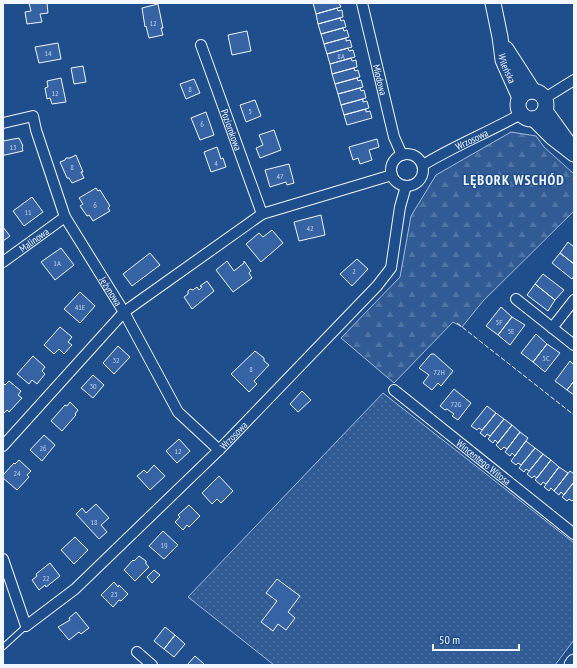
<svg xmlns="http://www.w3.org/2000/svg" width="577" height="668" viewBox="0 0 577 668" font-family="'PT Sans Narrow',sans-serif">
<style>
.grass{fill:url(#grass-dots);stroke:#a8bbd7}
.forest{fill:url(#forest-firs);stroke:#a8bbd7}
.building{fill:#3563a3;stroke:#f2f6ff}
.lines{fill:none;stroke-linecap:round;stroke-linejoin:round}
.lane-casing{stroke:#f2f6ff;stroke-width:7}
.street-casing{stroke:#f2f6ff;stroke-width:12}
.secondary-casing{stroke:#f2f6ff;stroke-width:17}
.lane{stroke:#1f4e8c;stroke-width:5}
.street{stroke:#1f4e8c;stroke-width:10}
.secondary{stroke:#1f4e8c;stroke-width:15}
.fence{stroke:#f2f6ff;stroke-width:1;stroke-dasharray:5 2;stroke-linecap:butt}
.labels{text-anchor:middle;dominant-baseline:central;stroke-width:3;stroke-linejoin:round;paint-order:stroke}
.number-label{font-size:8px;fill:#c3d1e8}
.street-label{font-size:10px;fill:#f2f6ff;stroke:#1f4e8c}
.district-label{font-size:14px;font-weight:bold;letter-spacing:1px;fill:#f2f6ff;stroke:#1f4e8c}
</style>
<defs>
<pattern id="grass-dots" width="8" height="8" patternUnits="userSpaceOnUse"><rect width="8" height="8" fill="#305b95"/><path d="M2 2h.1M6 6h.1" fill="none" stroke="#4e73a5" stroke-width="1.8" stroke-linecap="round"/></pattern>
<pattern id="forest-firs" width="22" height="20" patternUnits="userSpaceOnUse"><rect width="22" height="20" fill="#305b95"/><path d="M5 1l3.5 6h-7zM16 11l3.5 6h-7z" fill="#4e73a5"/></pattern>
</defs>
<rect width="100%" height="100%" fill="#1f4e8c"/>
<!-- grass -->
<path class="grass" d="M383 393 574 543V640L555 665H274L188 597Z"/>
<!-- forest -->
<path class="forest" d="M511 132 536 136 544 147 574 174V211L483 301 462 327 453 322 394 383 341 338 400 277 411 216 436 175Z"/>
<!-- building -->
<path class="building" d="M29 3H47L48 13 40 14 42 22 27 24 25 12 31 11Z
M313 3H339L341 7 316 14Z
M158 4 163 28H161L163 35 149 38 146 26 145 27 142 8Z
M337 8 338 11 342 10 343 17 318 24 316 14Z
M340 18 341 21 344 20 346 27 321 34 318 24Z
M343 28 344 31 347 30 349 37 324 44 321 34Z
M247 31 251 51 232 55 228 35Z
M346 38V41L350 40 352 47 327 54 324 44Z
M58 43 61 59 39 63 35 47Z
M348 48 349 51 353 50 355 57 330 64 327 54Z
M351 58 352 61 356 60 357 67 332 74 330 64Z
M83 66 86 82 74 84 71 68Z
M354 68 355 71 358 70 360 77 335 84 332 74Z
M61 78 66 102 52 104 50 98 47 99 45 88 48 87 47 81Z
M357 78 358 81 361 80 363 87 338 94 335 84Z
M194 79 200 93 186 99 180 84Z
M360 88 361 91 364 90 366 98 341 105 338 94Z
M363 99V102L367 101 369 108 344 115 341 105Z
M255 100 261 116 246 122 240 105Z
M366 109V112L370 111 372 118 347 125 344 115Z
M206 112 214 135 200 140 191 118Z
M274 130 281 150 260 158 256 148 263 145 259 135Z
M19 138 23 146 22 147 23 151 5 155H3V141Z
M377 139 379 147 369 150 372 160 360 164 358 158 353 160 349 147Z
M217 147 221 159 223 158 226 167 211 172 204 152Z
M76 155 83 172H81L84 178 72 183 69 178H67L60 162 65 160 66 158H70Z
M289 164 294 183 287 185 286 182 270 187 265 170Z
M96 188 98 191 100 190 110 206 108 208 110 211 93 221 89 215 87 216 80 206 83 204 79 198Z
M32 197 43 212 24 226 13 211Z
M321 215 325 235 299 241 294 222Z
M3 227 10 236 3 241Z
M272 230 283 243 261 262 246 244 259 233 263 237Z
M568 242 574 247V264L560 253Z
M61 248 74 265 55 280 41 262Z
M150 253 160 265 132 286 123 274Z
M560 253 574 264V276L572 279 552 263Z
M357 259 368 269 352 286 340 274Z
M227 261 234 271 244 263V261L251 271 249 273 252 278 233 292 216 270Z
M543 274 564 290 555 300 535 284Z
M207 281 214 291 192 309 184 297 188 294V291L190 289 193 290 197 287 199 290 202 287 200 286Z
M535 284 555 300 548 311 527 295Z
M80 292 95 306 80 323 64 309Z
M501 307 512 317 498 335 486 326Z
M512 317 525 325 510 345 498 335Z
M60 327 72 337 68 342 72 345 64 354 59 349 54 354 44 345Z
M536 334 547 344 533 362 521 353Z
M547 344 560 353 545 372 533 362Z
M118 346 130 357 114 374 103 363Z
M255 351 264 358V361L269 365 254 381 257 384 249 392 231 374Z
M431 354H434L453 371 441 386 438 383 432 390 423 383 429 375 419 368Z
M33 356 45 367 42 371 45 374 37 384 32 380 29 384 17 374Z
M570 361 574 365V381L567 390 555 381Z
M93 375 104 385 93 398 81 388Z
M9 381 21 391 18 395 22 398 9 412 7 410 3 414V383L5 385Z
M574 381V395L567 390Z
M454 389 471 403 458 420 452 416 454 414 447 409 445 410 440 406Z
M302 391 311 400 298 412 290 404Z
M70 402 78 410 75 414 76 415 62 431 51 421 65 405 67 406Z
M487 406 496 413 482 430 479 428 477 430 471 426Z
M496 413 504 419 490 436 487 434 485 437 480 433Z
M504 419 512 425 498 443 495 440 493 443 488 439Z
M512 425 520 432 507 449 504 447 501 450 496 445Z
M520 432 528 438 515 456 512 453 510 456 505 452Z
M44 435 55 445 42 461 30 450Z
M179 439 190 451 177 463 166 451Z
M526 441 535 448 521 465 518 463 516 465 511 461Z
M535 448 543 454 529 471 526 469 524 472 519 468Z
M543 454 551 460 537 478 534 476 532 478 527 474Z
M19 460 31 471 27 475 29 477 17 490 3 478V475L14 463 15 464Z
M551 460 559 467 546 484 543 482 541 485 535 480Z
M154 465 165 476 150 490 137 476 144 470 147 473Z
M559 467 568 473 554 491 551 488 549 491 544 487Z
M570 471 574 474V482L564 495 561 492 559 495 554 491Z
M219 476 233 491 221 503 217 499 212 504 202 493Z
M574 482V499L572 501 569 499 567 501 562 497Z
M96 504 109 518 101 525 107 532 99 539 76 514 82 508 86 513Z
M189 505 200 516 189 527 187 525 183 530 175 522 180 517 178 515Z
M163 531 178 545 164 559 149 546Z
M75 537 88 550 74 564 61 550Z
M139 556 146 561V564L149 567 135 581 124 570 133 560 134 561Z
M50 563 60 576 46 587 45 585 39 590 32 580 37 576 36 574Z
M154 570 160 575 152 583 147 577Z
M277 579 300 596 288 612 295 618 286 630 278 624 273 631 261 622 277 601 266 593Z
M114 582 118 587 119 585 128 594 121 601 119 600 113 607 101 595Z
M76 612 89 628 81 634 79 632 69 640 58 627 70 620 69 618Z
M165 627 175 635 164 649 154 641Z
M175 635 185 644 174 657 164 649Z
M195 656 204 664V665H187Z"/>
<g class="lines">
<!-- lane casing -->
<g class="lane-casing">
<path id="lane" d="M3 647 26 626"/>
</g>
<!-- street casing -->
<g class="street-casing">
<g id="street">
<path id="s1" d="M362 3 394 137 402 155"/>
<path id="s2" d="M201 45 262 214"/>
<path d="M545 98 574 80"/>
<path id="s3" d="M3 123 33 116 36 130 65 217 124 312 178 412 219 450"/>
<circle cx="407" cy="170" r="16"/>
<path id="s4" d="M423 165C454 146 489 132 521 114"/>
<path id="s5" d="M3 262 65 217"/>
<path d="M516 299 574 345"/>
<path d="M552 328 574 300"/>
<path id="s6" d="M394 390 574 534"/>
<path d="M3 446 124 312 262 214 392 175"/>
<path id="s7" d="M3 559 26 626 75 589 219 450 377 286 391 268 400 207 406 186"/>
<path d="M137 652 152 665"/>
</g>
</g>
<!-- secondary casing -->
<g class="secondary-casing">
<g id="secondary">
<path id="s8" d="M493 3 500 37 503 60 520 98"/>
<path d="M506 49 533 91"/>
<circle cx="532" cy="105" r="14"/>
<path d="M545 111 571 147"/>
<path d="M534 119 552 137 574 154"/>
<path d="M572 665 574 662"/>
</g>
</g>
<!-- lane -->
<use href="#lane" class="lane"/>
<!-- street -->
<use href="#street" class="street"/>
<!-- secondary -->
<use href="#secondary" class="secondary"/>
<!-- fence -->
<path class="fence" d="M457 323 574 415"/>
</g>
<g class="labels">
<!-- number labels -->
<g class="number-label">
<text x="153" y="23">12</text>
<text x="48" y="53">14</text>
<text x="341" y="56">8A</text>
<text x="190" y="89">8</text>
<text x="55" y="93">12</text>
<text x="250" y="111">5</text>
<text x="202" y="124">6</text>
<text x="13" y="147">13</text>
<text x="216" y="163">4</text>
<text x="72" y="167">8</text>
<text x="280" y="176">47</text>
<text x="95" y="205">6</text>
<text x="28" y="212">11</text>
<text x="310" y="228">42</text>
<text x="57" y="263">1A</text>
<text x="354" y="271">2</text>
<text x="80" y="307">41E</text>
<text x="499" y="322">5F</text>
<text x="511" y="331">5E</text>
<text x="546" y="358">5C</text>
<text x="116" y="360">32</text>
<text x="251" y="369">8</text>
<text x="439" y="372">72H</text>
<text x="93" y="386">30</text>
<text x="456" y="404">72G</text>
<text x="43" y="448">26</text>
<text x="178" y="451">12</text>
<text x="17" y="473">24</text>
<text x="94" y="522">18</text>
<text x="164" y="545">19</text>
<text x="46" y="578">22</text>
<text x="114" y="594">23</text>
</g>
<!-- street labels -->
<g class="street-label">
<text stroke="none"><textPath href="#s8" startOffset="67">Wileńska</textPath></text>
<text stroke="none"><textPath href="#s1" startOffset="79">Miodowa</textPath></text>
<text stroke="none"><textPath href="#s2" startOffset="90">Poziomkowa</textPath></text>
<text stroke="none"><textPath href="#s4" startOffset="55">Wrzosowa</textPath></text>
<text stroke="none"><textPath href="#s5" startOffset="38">Malinowa</textPath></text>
<text stroke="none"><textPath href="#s3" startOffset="224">Jeżynowa</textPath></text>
<text stroke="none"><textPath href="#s7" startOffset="353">Wrzosowa</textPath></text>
<text stroke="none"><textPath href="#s6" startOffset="115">Wincentego Witosa</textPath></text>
</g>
<!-- district labels -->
<g class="district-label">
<text x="514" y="180">LĘBORK WSCHÓD</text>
</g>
</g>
<!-- border -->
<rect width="577" height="668" fill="none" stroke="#f2f6ff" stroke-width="8"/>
<!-- scale -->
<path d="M433 644v6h86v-6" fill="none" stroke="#f2f6ff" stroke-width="2"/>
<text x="439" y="644" font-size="12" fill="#f2f6ff" stroke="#1f4e8c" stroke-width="3" paint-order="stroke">50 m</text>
</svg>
